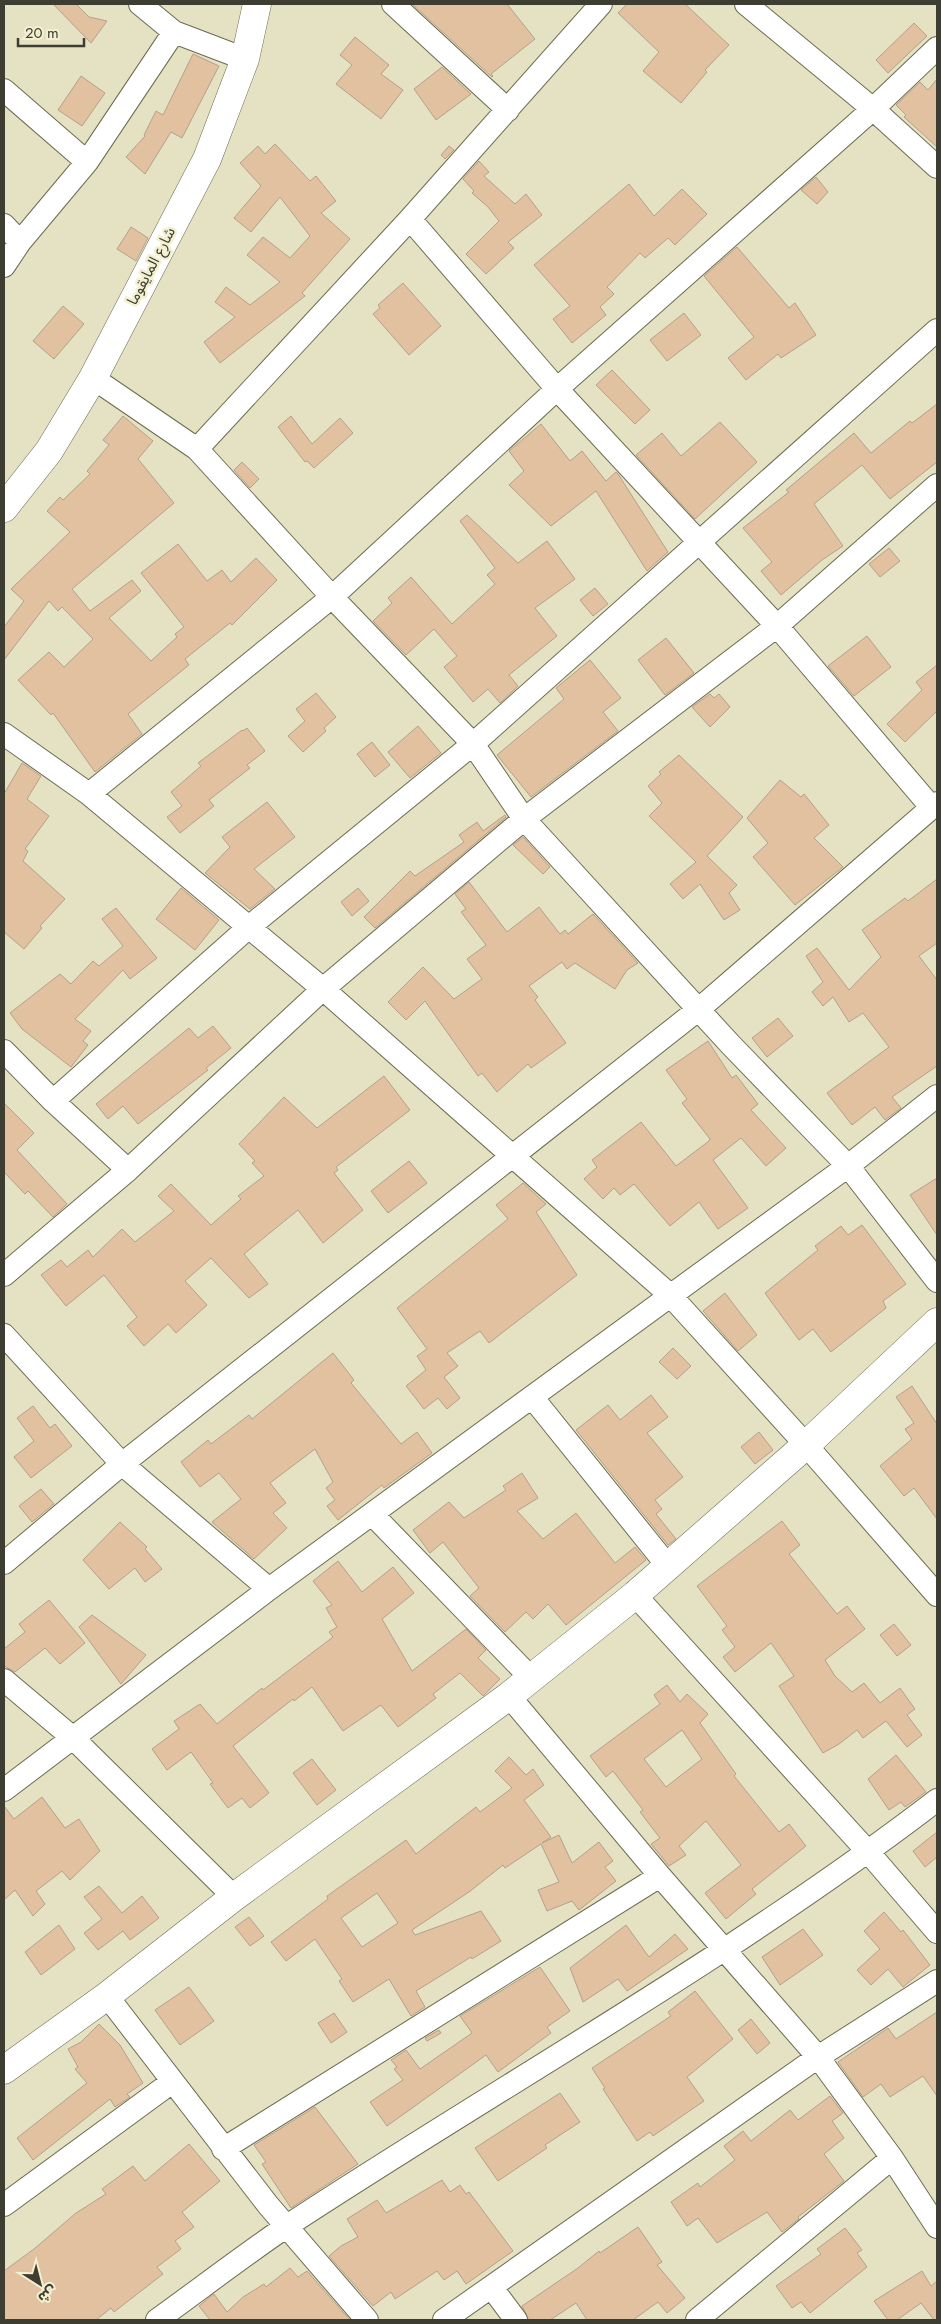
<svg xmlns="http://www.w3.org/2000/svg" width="941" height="2324" viewBox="0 0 941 2324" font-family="Jost,'Noto Sans Arabic',sans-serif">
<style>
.building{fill:#e1c19f;stroke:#b5a08a;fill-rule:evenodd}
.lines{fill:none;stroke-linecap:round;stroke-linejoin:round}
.street-casing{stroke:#6d6b50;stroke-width:24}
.secondary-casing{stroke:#6d6b50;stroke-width:29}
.street{stroke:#fff;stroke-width:22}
.secondary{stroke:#fff;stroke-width:28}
.labels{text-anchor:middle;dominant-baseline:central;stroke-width:5;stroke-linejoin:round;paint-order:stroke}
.street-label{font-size:15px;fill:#3e3d31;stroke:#f2f0d1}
</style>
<rect width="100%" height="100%" fill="#e5e2c4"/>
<!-- building -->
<path class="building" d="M53 4H76L89 17 107 21 91 43Z
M412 4H507L535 39 491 74 493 76 492 77Z
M627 4H685L729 45 705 70 707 72 681 103 643 71 659 52 618 13Z
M914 23 927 36 888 73 876 60Z
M355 37 389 65 381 74 403 90 381 119 336 84 352 65 340 55Z
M193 54 219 66 182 138 171 132 145 174 126 157 145 136 144 135 156 111 163 115Z
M442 67 471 94 436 120 414 89Z
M81 76 105 93 82 126 58 110Z
M937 79V147L904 117 906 115 896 105 920 82 928 90Z
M275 144 310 181 316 176 336 201 321 213 350 239 302 293 305 296 220 363 204 342 235 317 215 302 226 287 250 305 280 282 247 255 263 237 290 258 310 236 280 197 251 232 234 218 261 186 240 163 258 146 265 154Z
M449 146 454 150 445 159 441 155Z
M479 161 489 172 484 176 515 204 526 194 542 215 508 242 514 248 486 274 466 254 499 221 488 207 472 193 474 191 463 179Z
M816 177 828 192 817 204 801 190Z
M629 184 654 216 682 189 707 214 675 245 668 238 645 258 640 253 607 287 614 294 600 307 606 315 572 343 553 319 570 306 534 265Z
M131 227 148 238 136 261 117 249Z
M737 247 789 308 795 303 816 335 781 358 778 354 746 380 728 358 754 337 704 276Z
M403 283 441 326 409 355 373 314 380 308 378 305Z
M63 306 84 324 54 359 33 341Z
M684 313 701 335 667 361 650 340Z
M612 370 650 410 635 424 596 385Z
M937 404V462L890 499 862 465 814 504 843 546 822 560 781 595 761 571 772 562 743 528 789 492 786 490 854 433 871 453 910 421 912 423Z
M123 416 153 441 138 459 174 503 72 589 90 611 132 580 141 591 109 618 151 661 177 637 175 634 184 627 141 573 178 544 207 581 222 570 231 582 256 558 277 580 232 625 230 623 185 659 189 665 128 714 142 734 95 772 53 713 51 715 18 680 49 652 64 667 93 639 62 607 58 611 49 601 4 660V627L24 601 11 589 70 532 47 511 60 497 63 500 90 474 87 471 109 445 103 440Z
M291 416 312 444 340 418 353 433 314 468 307 461 305 462 278 427Z
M720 422 757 462 695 519 636 455 662 433 681 456Z
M541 424 570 461 582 451 606 481 616 472 618 474 668 552 649 569 647 571 596 491 551 526 509 485 524 471 509 451Z
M242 462 259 479 250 488 234 470Z
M467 515 518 563 547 541 575 579 535 608 557 636 509 675 518 686 500 703 488 689 473 702 444 667 457 656 434 629 406 655 373 621 392 603 388 598 411 577 452 624 495 584 487 575 495 568 460 521Z
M889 548 900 561 880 577 869 564Z
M595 588 608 604 593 616 580 600Z
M867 636 891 667 854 696 828 666Z
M666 638 694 673 665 695 638 660Z
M590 660 621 698 603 712 618 731 531 797 497 755 564 699 556 688Z
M937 665V711L905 742 887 724 922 690 916 682Z
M316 693 336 717 324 728 326 731 303 752 288 736 305 721 296 709Z
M710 694 714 698 719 694 730 707 710 727 692 707Z
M418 726 441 753 410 778 388 752Z
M247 728 265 751 247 765 250 768 209 800 214 806 180 833 167 817 182 806 171 792 201 766 198 763 242 730 243 731Z
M372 742 390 765 375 777 357 754Z
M679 755 743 817 707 856 737 885 729 893 740 910 724 920 700 884 683 899 670 884 696 862 649 816 662 803 648 786 661 774 659 772Z
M22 763 41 776 27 799 49 816 25 849 28 851 23 861 65 899 40 926 42 928 24 949 4 932V794Z
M780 780 801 797 804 794 829 825 814 838 843 867 795 905 753 857 768 843 747 818Z
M267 802 295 837 254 869 275 889 250 909 205 873 230 847 222 837Z
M505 815 506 817 375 928 364 917 410 871 415 876 464 842 459 835 477 822 483 831Z
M523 837 550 867 543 874 513 845Z
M937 879V943L919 956 937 980V1066L892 1097 901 1108 885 1120 875 1107 852 1125 827 1093 889 1047 863 1013 849 1022 833 997 823 1006 812 992 823 982 806 956 817 948 849 990 881 957 862 930 905 898 908 901Z
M469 882 507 932 539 907 560 934 565 930 568 934 593 914 638 963 627 970 615 989 575 963 567 969 562 962 529 986 538 997 535 1000 566 1043 531 1068 528 1064 497 1092 482 1073 478 1076 425 1001 406 1020 388 1002 423 967 454 999 482 979 467 959 486 945 461 912 466 909 455 894Z
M181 888 219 920 195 950 156 919Z
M358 888 369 901 352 916 341 902Z
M116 908 157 958 130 979 123 970 75 1019 91 1031 83 1041 88 1045 71 1067 22 1029 10 1013 60 974 71 984 93 961 99 966 123 946 102 919Z
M778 1018 793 1036 767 1057 752 1038Z
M213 1026 231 1048 206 1068 208 1070 138 1124 123 1106 108 1119 96 1104 189 1028 198 1038Z
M708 1041 732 1078 736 1075 758 1104 751 1110 786 1148 766 1166 741 1138 713 1160 748 1208 718 1229 699 1202 670 1226 634 1184 620 1195 614 1188 603 1199 584 1179 597 1167 592 1160 641 1122 676 1166 709 1141 710 1139 682 1103 687 1099 666 1070Z
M384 1076 410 1110 336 1167 338 1170 334 1173 363 1210 323 1243 298 1210 244 1254 268 1284 249 1298 211 1258 185 1281 207 1305 176 1333 168 1324 144 1346 127 1326 137 1317 104 1275 66 1306 41 1275 61 1260 67 1267 88 1250 93 1257 122 1229 135 1242 174 1211 158 1196 171 1184 211 1225 241 1199 238 1196 264 1176 252 1163 255 1161 239 1144 284 1097 317 1128Z
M4 1103 34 1133 17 1150 67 1204 53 1217 28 1191 25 1194 4 1172Z
M409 1161 427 1183 388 1213 371 1191Z
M937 1178V1235L910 1195Z
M523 1183 546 1204 536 1212 577 1275 489 1343 480 1331 447 1353 458 1366 444 1377 460 1398 447 1409 438 1398 424 1409 406 1386 426 1370 417 1356 427 1349 397 1308 508 1219 496 1205Z
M862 1225 906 1284 883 1301 886 1308 831 1352 813 1329 799 1340 765 1293 818 1250 815 1246 841 1226 848 1235Z
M725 1293 757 1335 738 1351 703 1311Z
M673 1348 691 1366 677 1379 659 1362Z
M333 1353 354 1380 351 1383 401 1444 417 1432 432 1453 384 1488 382 1485 338 1520 327 1506 335 1500 326 1488 333 1482 315 1449 270 1483 286 1503 273 1513 287 1528 254 1559 212 1522 241 1499 219 1473 200 1487 181 1462 208 1440 211 1444 249 1415 252 1419Z
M912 1386 937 1424V1519L914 1488 904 1496 880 1466 912 1439 905 1429 914 1423 896 1397Z
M651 1395 668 1417 647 1433 683 1477 655 1500 662 1509 656 1514 676 1539 668 1545 576 1430 608 1405 620 1420Z
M33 1406 50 1428 55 1424 72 1446 31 1478 14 1457 34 1441 17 1418Z
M759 1432 773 1450 755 1464 741 1447Z
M522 1473 538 1498 517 1511 543 1539 576 1513 615 1563 635 1547 646 1560 566 1625 548 1604 533 1619 526 1612 505 1632 470 1596 479 1588 443 1542 430 1553 413 1530 449 1502 464 1518 506 1490 503 1486Z
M41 1489 54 1504 32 1522 19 1506Z
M782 1521 800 1545 789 1554 837 1614 847 1606 865 1629 825 1660 835 1676 852 1692 864 1683 880 1703 900 1688 915 1709 907 1715 922 1735 907 1747 886 1721 863 1738 857 1730 839 1744 823 1753 779 1686 794 1676 771 1643 735 1672 723 1657 735 1647 722 1630 727 1626 697 1586Z
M120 1522 147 1547 145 1549 162 1569 145 1582 135 1568 109 1589 83 1560Z
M338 1561 362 1592 393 1567 414 1593 382 1619 412 1671 466 1629 486 1650 478 1658 500 1679 483 1696 460 1673 433 1694 436 1698 398 1727 381 1705 343 1731 312 1687 294 1701 293 1699 233 1746 269 1793 250 1808 242 1798 228 1808 210 1784 213 1783 191 1752 167 1770 152 1749 179 1729 174 1721 200 1704 217 1724 262 1688 263 1690 333 1637 329 1632 337 1627 326 1608 332 1605 313 1581Z
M49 1600 85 1643 60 1664 45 1648 15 1672 6 1667 4 1665V1649L25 1632 19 1624Z
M92 1615 146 1655 121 1684 79 1627Z
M894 1624 911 1645 897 1656 880 1635Z
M667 1685 680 1702 687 1694 708 1714 700 1723 736 1774 734 1776 779 1832 789 1824 806 1846 752 1889 756 1894 726 1919 705 1893 741 1865 706 1821 679 1846 686 1855 669 1866 651 1844 660 1838 640 1812 643 1810 613 1771 606 1777 590 1756 660 1704 654 1695ZM682 1730 702 1759 666 1787 644 1759Z
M896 1755 926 1792 905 1807 901 1802 889 1810 868 1779Z
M509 1757 526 1775 533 1769 544 1785 524 1800 551 1837 542 1843 559 1835 572 1863 599 1842 613 1861 605 1867 616 1881 579 1910 572 1901 547 1911 538 1890 559 1882 541 1844 505 1868 503 1865 469 1892 412 1930 415 1935 481 1911 501 1941 472 1959 471 1957 416 1991 425 2007 411 2016 389 1979 353 2002 339 1981 342 1979 315 1939 286 1961 271 1942 328 1899 327 1896 406 1840 416 1854 476 1807 480 1812 512 1788 495 1771ZM377 1893 398 1923 362 1947 341 1918Z
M312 1759 336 1790 317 1805 293 1773Z
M42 1797 65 1828 79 1819 100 1851 70 1880 62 1871 36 1891 45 1904 33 1916 15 1890 4 1900V1806L14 1819Z
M937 1832V1857L925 1867 913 1851Z
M99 1886 122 1913 142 1896 159 1918 130 1940 123 1931 98 1950 84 1933 102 1919 84 1897Z
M884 1912 901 1932 903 1930 930 1965 903 1987 888 1969 871 1985 857 1970 880 1949 864 1931Z
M249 1917 264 1936 250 1946 235 1927Z
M59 1925 75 1949 41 1975 25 1952Z
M626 1925 649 1957 675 1934 688 1949 627 1991 618 1979 583 2002 570 1968Z
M803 1929 823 1955 780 1985 762 1957Z
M540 1967 570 2011 547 2027 551 2033 498 2072 486 2055 387 2126 370 2102 403 2080 394 2069 397 2067 391 2060 406 2050 420 2069 472 2033 460 2016Z
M189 1987 214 2021 180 2045 155 2010Z
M695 1991 733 2039 687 2077 704 2101 653 2136 650 2132 637 2141 603 2089 605 2088 592 2068 671 2016 668 2012Z
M937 2012V2096L923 2076 890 2097 881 2084 863 2097 838 2062 888 2028 896 2039Z
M334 2013 347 2032 331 2043 318 2023Z
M751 2019 770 2043 757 2054 738 2030Z
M99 2024 120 2045 143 2083 127 2094 130 2097 115 2107 110 2099 33 2160 17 2138 87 2083 75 2069 78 2067 68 2049 81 2042Z
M439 2030 441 2033 427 2041 425 2038Z
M560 2093 580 2122 545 2145 547 2148 498 2181 475 2148Z
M830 2096 843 2113 832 2121 844 2138 824 2154 844 2181 798 2217 799 2219 782 2232 767 2212 717 2243 698 2218 687 2226 671 2202 698 2183 700 2187 735 2160 724 2146 743 2131 751 2141 790 2110 798 2120Z
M315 2107 358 2164 291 2208 262 2164 266 2162 254 2145Z
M189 2144 220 2181 182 2212 194 2227 175 2241 181 2249 157 2267 163 2274 114 2312 111 2308 96 2320H4V2271L34 2249 76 2213 106 2194 102 2189 133 2166 145 2181Z
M442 2180 450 2192 460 2185 466 2194 469 2192 513 2251 466 2284 457 2271 444 2280 437 2271 395 2299 391 2292 373 2306 329 2256 341 2246 358 2237 347 2219 377 2200 386 2213Z
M638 2227 662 2262 657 2265 685 2298 667 2313 658 2302 633 2320H587L576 2303 550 2320H529L522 2306 578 2268 599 2251 600 2253Z
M845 2228 862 2250 857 2253 867 2267 810 2313 801 2302 792 2308 776 2286 821 2254 817 2249Z
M290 2268 298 2277 307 2271 350 2320H210L199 2306 214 2294 227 2312 243 2297 264 2284 266 2287Z
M922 2271 931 2286 937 2281V2320H934L921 2303 897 2320H888L874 2301Z"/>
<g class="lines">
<!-- street casing -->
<g class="street-casing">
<path id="street" d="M140 4 174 32 245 59
M393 4 508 110
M746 4 873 109 937 167
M4 90 87 162
M410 219 557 389 777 626 932 808
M4 225 20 242
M4 266 20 242 87 162 174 32
M93 378 197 449 332 597 473 744 524 819 730 1044 848 1166 937 1281
M197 449 410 219 601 4
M4 734 89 794 323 989 670 1295 806 1445 937 1595
M89 794 332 597 557 389 873 109 937 48
M4 1051 53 1101 128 1170
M53 1101 249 927 473 744 937 330
M4 1275 128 1170 323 989 524 819 777 626 937 485
M4 1335 122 1464 269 1589
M532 1397 667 1565
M372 1514 531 1678
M4 1563 122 1464 699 1009 937 803
M635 1595 869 1853 937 1932
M4 1680 73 1738 234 1897
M509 1696 660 1876 818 2057 892 2158 937 2227
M4 1790 269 1589 848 1166 937 1096
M107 1996 268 2205 367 2320
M223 2149 660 1876
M4 2205 172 2082
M492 2288 516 2320
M157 2320C200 2289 243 2256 287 2226 503 2084 731 1958 937 1800
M444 2320 818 2057 937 1981
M697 2320 892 2158"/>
</g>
<!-- secondary casing -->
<g class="secondary-casing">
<path id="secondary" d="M4 508 49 451 93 378 207 159 245 59 257 4
M4 2070 107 1996 234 1897 509 1696 635 1595 806 1445 937 1322"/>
</g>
<!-- street -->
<use href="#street" class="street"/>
<!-- secondary -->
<use href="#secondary" class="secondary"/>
</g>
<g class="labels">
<!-- street labels -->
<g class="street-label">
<text transform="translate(151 266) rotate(-62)">شارع المايقوما</text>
</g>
</g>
<!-- border -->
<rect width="941" height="2324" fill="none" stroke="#3e3d31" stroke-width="10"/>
<!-- north arrow -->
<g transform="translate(40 2284) rotate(144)" stroke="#f2f0d1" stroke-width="4" paint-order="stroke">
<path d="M0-4L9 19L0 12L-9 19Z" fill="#3e3d31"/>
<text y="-8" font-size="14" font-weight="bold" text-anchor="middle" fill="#3e3d31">ش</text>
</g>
<!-- scale -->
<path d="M18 38v8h66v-8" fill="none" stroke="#3e3d31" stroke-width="2.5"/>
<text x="25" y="38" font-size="15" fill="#3e3d31" stroke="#f2f0d1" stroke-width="4" paint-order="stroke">20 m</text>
</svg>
